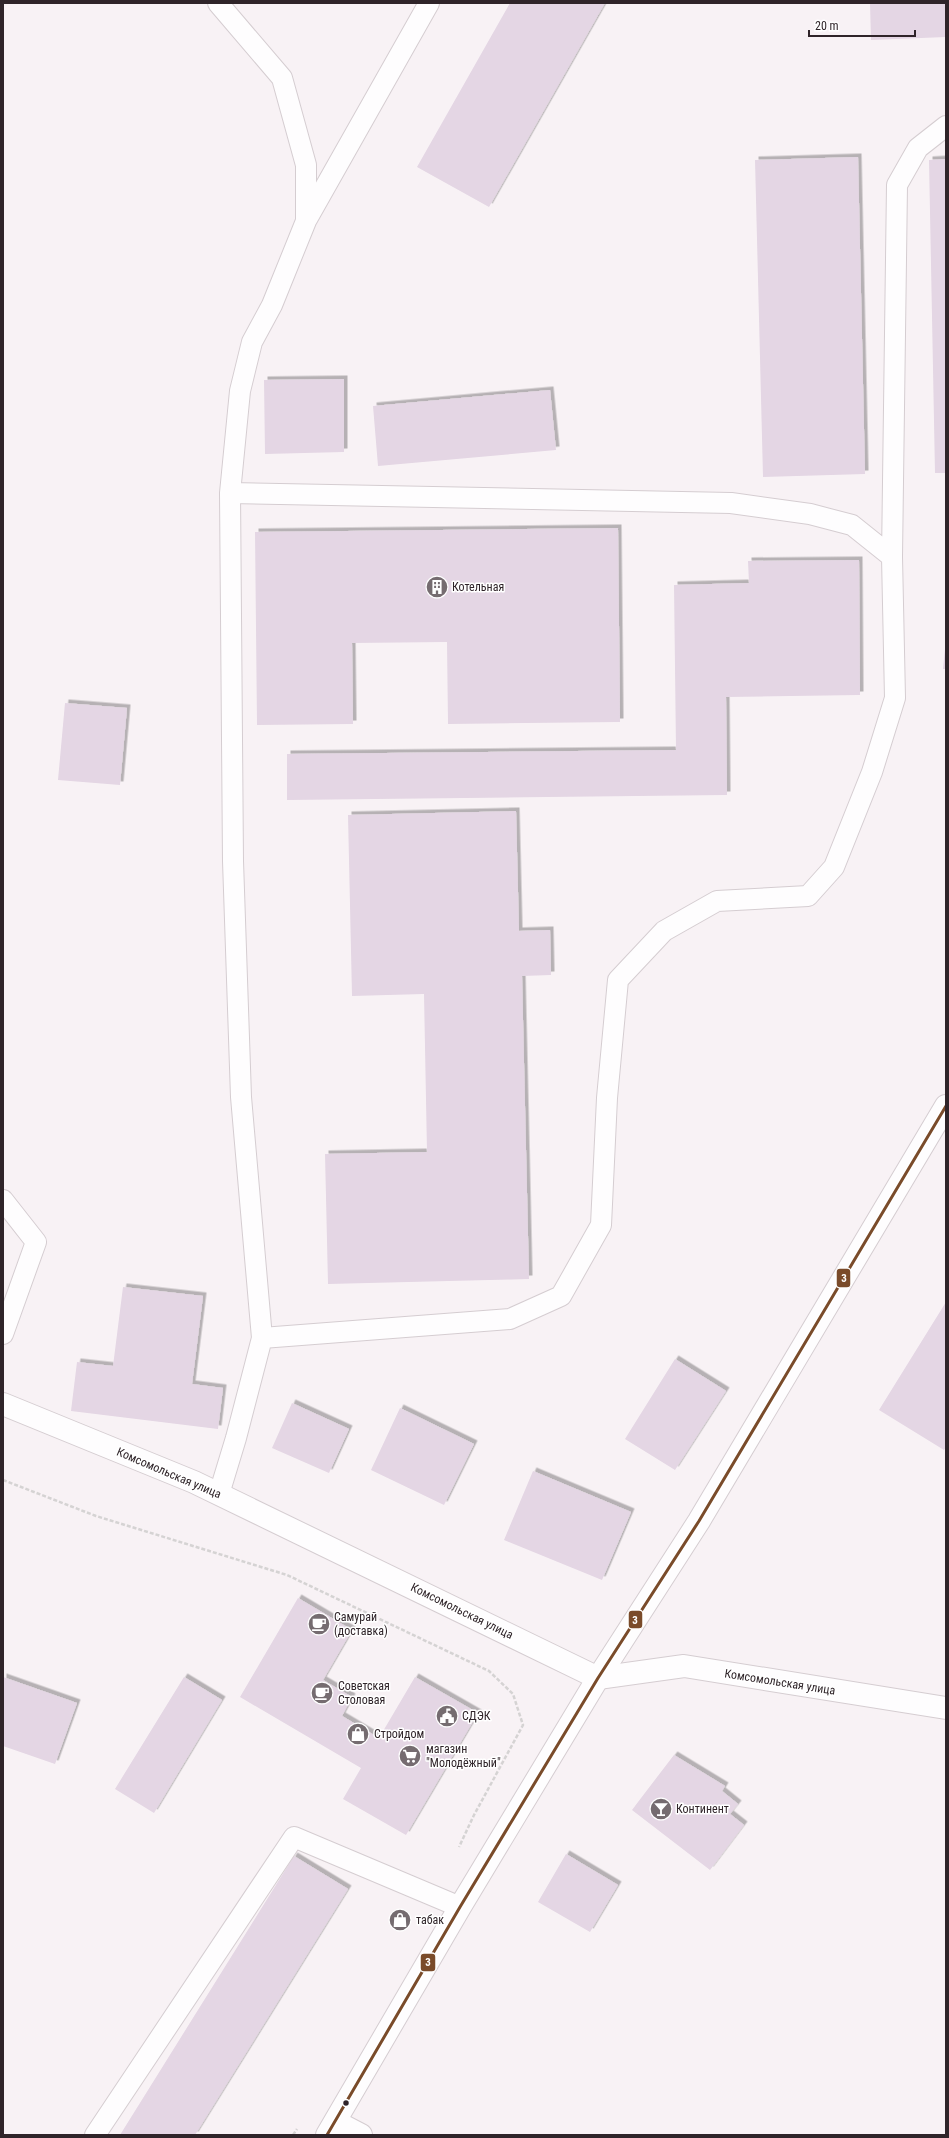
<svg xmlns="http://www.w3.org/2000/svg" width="949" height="2138" viewBox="0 0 949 2138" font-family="'Roboto Condensed',sans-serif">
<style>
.building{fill:#e4d6e4;filter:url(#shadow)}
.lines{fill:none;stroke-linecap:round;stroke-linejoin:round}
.service-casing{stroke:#d5cdd1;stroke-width:22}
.minor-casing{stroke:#d5cdd1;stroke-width:24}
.tertiary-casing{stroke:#d5cdd1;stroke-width:24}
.secondary-casing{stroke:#d5cdd1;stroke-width:24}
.path{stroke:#d5d3d3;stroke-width:2.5;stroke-dasharray:4 2;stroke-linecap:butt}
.service{stroke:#fefdfe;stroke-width:20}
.minor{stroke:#fefdfe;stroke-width:22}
.tertiary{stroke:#fefdfe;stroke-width:22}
.secondary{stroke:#fefdfe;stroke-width:22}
.bus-1-casing{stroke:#fff;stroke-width:6}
.bus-1{stroke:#7a4b2a;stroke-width:3}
.bus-dot{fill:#2f2429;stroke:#fff;stroke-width:1.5}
.labels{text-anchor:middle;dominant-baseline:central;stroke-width:3;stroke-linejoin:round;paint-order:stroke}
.poi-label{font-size:12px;fill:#2f2429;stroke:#fff;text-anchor:start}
.street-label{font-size:12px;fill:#2f2429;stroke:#fff}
.line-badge{stroke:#fff;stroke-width:1.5}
.badge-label{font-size:11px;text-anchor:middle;font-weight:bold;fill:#fff}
</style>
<defs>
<filter id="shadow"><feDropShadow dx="3.5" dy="-3.5" stdDeviation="0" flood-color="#0004"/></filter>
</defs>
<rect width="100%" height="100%" fill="#f8f2f5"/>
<!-- building -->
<path class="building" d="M510 3H605L489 207 417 167Z
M870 3H946V37L871 40Z
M858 157 865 474 763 477 755 160Z
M946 159V473H935L929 160Z
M344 379V452L265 454 264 380Z
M550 390 556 450 378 466 373 406Z
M618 528 620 722 448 724 447 642 352 643 353 724 257 725 255 532Z
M859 560 860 695 726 697 727 795 287 800V754L676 750 674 585 749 583 748 561Z
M945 649H946V669H943Z
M65 703 127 708 120 785 58 780Z
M516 811 519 931 550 930 551 975 522 976 529 1279 328 1284 325 1154 427 1152 424 994 352 996 348 815Z
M123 1287 203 1296 192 1384 223 1388 218 1429 71 1411 77 1362 113 1366Z
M946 1302V1447L944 1450 879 1410Z
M675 1359 726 1391 675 1470 625 1439Z
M292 1403 349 1429 329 1473 272 1448Z
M400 1408 474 1444 444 1505 371 1470Z
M533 1471 631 1512 602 1580 504 1540Z
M298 1598 352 1630 323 1680 352 1697 342 1716 379 1738 415 1677 478 1713 406 1835 343 1799 361 1768 240 1697Z
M3 1677 77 1703 55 1764 3 1746Z
M184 1677 222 1700 154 1813 115 1789Z
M674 1755 725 1786 722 1791 738 1804 730 1814 744 1825 710 1870 632 1810Z
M566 1854 618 1885 590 1932 538 1902Z
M294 1856 348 1889 195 2135H120Z"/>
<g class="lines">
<!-- service casing -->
<g class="service-casing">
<path id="service" d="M218 3 282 78 306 165V221L272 305 252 342 240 391 230 493
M307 219 429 3
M892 557 897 185 918 148 946 126
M3 1200 36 1242 3 1334
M219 1494 236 1438 262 1338 241 1097 233 861 230 493 731 503 810 514 852 525 892 557 895 698 872 772 834 867 808 896 717 901 664 931 618 980 607 1098 601 1225 561 1296 510 1319 262 1338
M95 2135 294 1837 460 1907"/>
</g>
<!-- minor casing -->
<g class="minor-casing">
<path id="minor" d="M598 1678 684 1666 946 1708
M336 2122 361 2135"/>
</g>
<!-- tertiary casing -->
<g class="tertiary-casing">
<path id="tertiary" d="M598 1678 699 1521 946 1106"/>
</g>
<!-- secondary casing -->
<g class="secondary-casing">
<path id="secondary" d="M3 1404 194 1482 598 1678 460 1907 327 2135"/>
</g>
<!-- path -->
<path class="path" d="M3 1480 96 1516 287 1575 489 1671 513 1694 523 1725 474 1815 459 1847
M293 2135 297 2129"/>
<!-- service -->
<use href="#service" class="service"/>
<!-- minor -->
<use href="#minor" class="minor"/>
<!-- tertiary -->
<use href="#tertiary" class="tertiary"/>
<!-- secondary -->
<use href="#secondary" class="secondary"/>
<!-- bus-1 casing -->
<g class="bus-1-casing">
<path id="bus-1" d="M327 2135 460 1907 598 1678 699 1521 946 1106"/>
</g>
<!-- bus-1 -->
<use href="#bus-1" class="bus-1"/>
</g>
<!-- icons -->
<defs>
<g id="building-disc" transform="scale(1.15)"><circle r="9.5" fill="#756c70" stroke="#fff"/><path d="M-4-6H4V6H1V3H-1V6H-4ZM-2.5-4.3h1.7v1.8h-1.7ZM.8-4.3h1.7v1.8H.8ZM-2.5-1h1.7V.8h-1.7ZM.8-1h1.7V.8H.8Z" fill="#fff"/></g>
<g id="cafe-disc" transform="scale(1.15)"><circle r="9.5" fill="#756c70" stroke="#fff"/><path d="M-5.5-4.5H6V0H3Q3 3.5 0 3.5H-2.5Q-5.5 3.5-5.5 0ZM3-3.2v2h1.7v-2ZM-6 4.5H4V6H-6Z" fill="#fff"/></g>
<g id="civic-disc" transform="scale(1.15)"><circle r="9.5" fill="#756c70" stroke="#fff"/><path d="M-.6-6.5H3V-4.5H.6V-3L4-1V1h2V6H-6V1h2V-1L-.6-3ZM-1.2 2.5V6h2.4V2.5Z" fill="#fff"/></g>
<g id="shop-disc" transform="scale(1.15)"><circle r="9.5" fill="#756c70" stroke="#fff"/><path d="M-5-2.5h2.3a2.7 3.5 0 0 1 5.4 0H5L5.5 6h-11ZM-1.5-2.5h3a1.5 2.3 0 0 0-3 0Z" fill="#fff"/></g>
<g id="supermarket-disc" transform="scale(1.15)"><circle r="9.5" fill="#756c70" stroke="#fff"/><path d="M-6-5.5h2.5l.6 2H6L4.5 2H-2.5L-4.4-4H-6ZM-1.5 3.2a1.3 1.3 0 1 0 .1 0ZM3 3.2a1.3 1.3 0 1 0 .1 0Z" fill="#fff"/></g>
<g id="bar-disc" transform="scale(1.15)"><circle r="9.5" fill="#756c70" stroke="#fff"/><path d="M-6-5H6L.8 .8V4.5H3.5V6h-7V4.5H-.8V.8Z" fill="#fff"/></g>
</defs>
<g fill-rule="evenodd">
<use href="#building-disc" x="437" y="587"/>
<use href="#cafe-disc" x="319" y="1624"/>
<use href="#cafe-disc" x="322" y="1693"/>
<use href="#civic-disc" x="447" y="1716"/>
<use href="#shop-disc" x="358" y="1734"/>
<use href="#supermarket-disc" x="410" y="1756"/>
<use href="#bar-disc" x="661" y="1809"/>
<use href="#shop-disc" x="400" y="1920"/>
</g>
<!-- markers -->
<circle class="bus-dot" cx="346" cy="2103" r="3.5"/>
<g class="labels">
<!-- poi labels -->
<g class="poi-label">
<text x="452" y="587">Котельная</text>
<text x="334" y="1617">Самурай<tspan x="334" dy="14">(доставка)</tspan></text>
<text x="338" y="1686">Советская<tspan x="338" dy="14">Столовая</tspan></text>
<text x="462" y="1716">СДЭК</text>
<text x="374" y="1734">Стройдом</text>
<text x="426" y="1749">магазин<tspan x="426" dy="14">"Молодёжный"</tspan></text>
<text x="676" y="1809">Континент</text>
<text x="416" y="1920">табак</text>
</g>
<!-- street labels -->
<g class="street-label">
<text transform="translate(169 1473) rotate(23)">Комсомольская улица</text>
<text transform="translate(462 1611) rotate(26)">Комсомольская улица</text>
<text transform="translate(780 1682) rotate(9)">Комсомольская улица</text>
</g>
</g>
<g class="line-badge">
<rect x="836" y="1268" width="15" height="20" rx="4" fill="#7a4b2a"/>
<rect x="628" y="1610" width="15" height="19" rx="4" fill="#7a4b2a"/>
<rect x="420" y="1953" width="16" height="19" rx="4" fill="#7a4b2a"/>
</g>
<g class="badge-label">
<text x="844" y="1282">3</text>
<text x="635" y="1624">3</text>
<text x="428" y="1966">3</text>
</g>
<!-- border -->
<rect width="949" height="2138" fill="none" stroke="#2f2429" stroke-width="8"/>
<!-- scale -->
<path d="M809 30v6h106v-6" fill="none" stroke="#2f2429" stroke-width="2"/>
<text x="815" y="30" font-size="12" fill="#2f2429" stroke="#ffffff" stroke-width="3" paint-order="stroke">20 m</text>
</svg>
